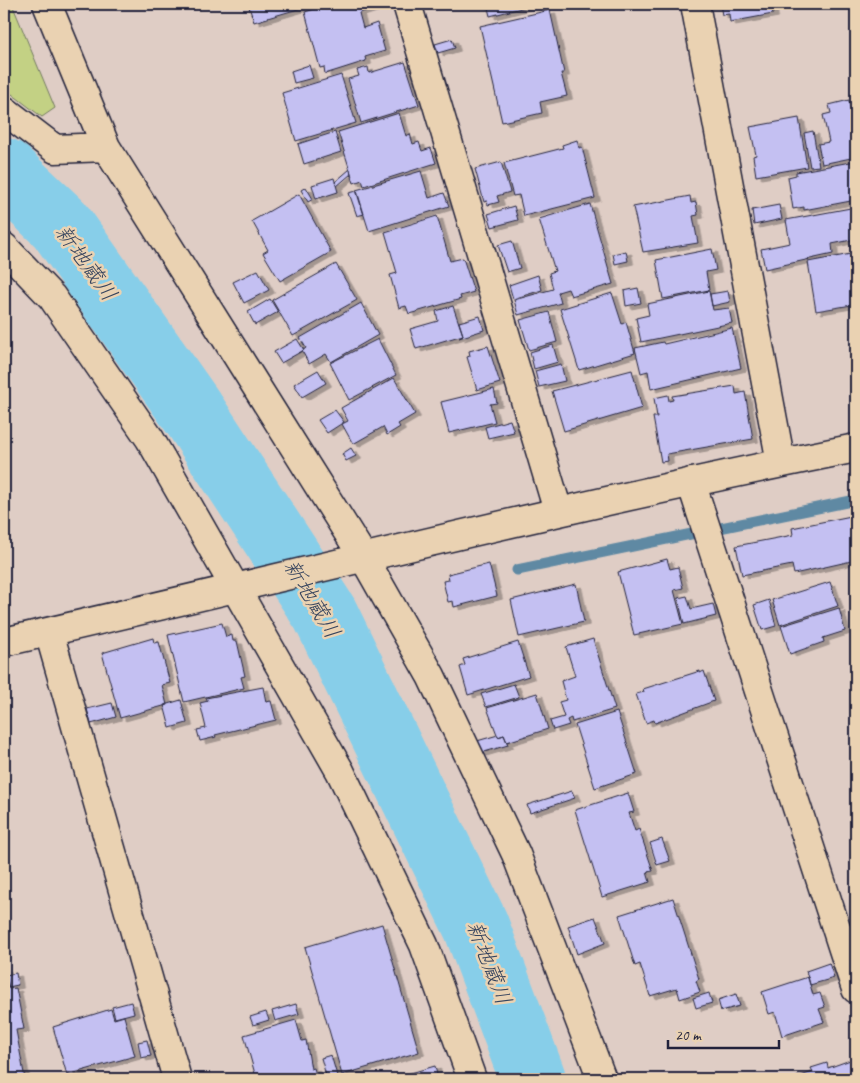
<svg xmlns="http://www.w3.org/2000/svg" width="860" height="1083" viewBox="0 0 860 1083" font-family="Caveat,'Klee One',sans-serif">
<style>
.green{fill:#c3d184;stroke:#727a60}
.lines{fill:none;stroke-linecap:round;stroke-linejoin:round}
.stream{stroke:#5f89a3;stroke-width:11}
.river{stroke:#87cee9;stroke-width:66}
.building{fill:#c4c0f2;stroke:#22223b;filter:url(#shadow)}
.minor-casing{stroke:#22223b;stroke-width:31}
.minor{stroke:#ead2b2;stroke-width:28}
.labels{text-anchor:middle;dominant-baseline:central;stroke-width:5;stroke-linejoin:round;paint-order:stroke}
.water-label{font-size:22px;font-style:italic;fill:#36445e;stroke:#ead2b2}
</style>
<defs>
<filter id="shadow"><feDropShadow dx="5.5" dy="3" stdDeviation="0" flood-color="#0004"/></filter>
</defs>
<rect width="100%" height="100%" fill="#dfcdc5"/>
<filter id="ink" filterUnits="userSpaceOnUse"><feTurbulence type="fractalNoise" baseFrequency=".02" numOctaves="2"/><feDisplacementMap in="SourceGraphic" scale="10" xChannelSelector="R" yChannelSelector="G"/><feConvolveMatrix kernelMatrix="1 2 1 2 8 2 1 2 1" color-interpolation-filters="sRGB"/></filter>
<g filter="url(#ink)">
<!-- green -->
<path class="green" d="M4 4H12L55 108 42 117 4 88Z"/>
<g class="lines">
<!-- stream -->
<path class="stream" d="M517 570 856 500"/>
<!-- river -->
<path class="river" d="M4 171 60 224 196 417 325 614 476 926 533 1079"/>
</g>
<!-- building -->
<path class="building" d="M248 4H315L254 22Z
M331 4H387L359 13 363 28 377 23 385 51 365 57 366 61 325 74 324 67 320 68 305 12Z
M487 4H537L490 16Z
M720 4H771L773 14 730 22 729 14 722 15Z
M550 10 564 73H561L567 96 540 102 542 113 502 122 480 26Z
M452 39 455 48 438 53 435 44Z
M405 62 419 105 361 123 348 79 359 76 357 70 368 67 369 73Z
M309 65 313 78 294 83 291 71Z
M341 75 356 123 296 141 282 93Z
M849 100 856 136V157L822 164 818 144 829 142 823 115 831 113 829 105Z
M399 113 406 136 410 134 413 144 419 142 422 151 431 148 436 163 364 186 362 180 354 183 338 132Z
M799 118 807 167 756 176 753 156 756 155 750 127Z
M813 131 819 166 810 167 804 133Z
M335 132 341 152 304 164 298 144Z
M577 140 579 148 582 147 595 198 524 216 519 195 513 196 504 163 563 148 562 145Z
M856 161V200L804 210V207L793 209 788 177 796 175V172Z
M501 162 510 192 497 196 499 202 488 205 487 201 484 202 475 169Z
M350 169 351 174 337 186 335 182Z
M421 171 429 198 444 193 449 206 369 231 356 190Z
M334 178 338 192 316 199 312 185Z
M306 187 313 199 308 202 301 190Z
M357 191 364 214 357 216 349 193Z
M299 194 331 252 280 281 263 253 268 250 252 221Z
M690 196 691 203 696 202 698 215 693 216 698 243 643 252 633 207Z
M590 204 613 284 571 296 568 289 558 292 561 303 518 315 514 300 553 289 549 273 555 271 539 219Z
M779 205 782 219 754 225 752 210Z
M514 206 518 220 492 227 488 214Z
M856 207V239L832 244 833 254 765 269 761 249 790 243 786 220Z
M437 216 450 261 463 258 474 292 460 296 461 299 409 314 406 306 399 308 390 275 397 273 385 232Z
M512 241 520 268 507 272 498 245Z
M712 249 716 270 706 272 709 290 663 299 656 260Z
M626 251 628 261 615 264 613 254Z
M856 253V314L854 315 852 305 816 311 808 262Z
M336 264 357 300 293 336 272 300Z
M258 270 269 290 244 303 233 282Z
M538 275 542 290 513 299 509 285Z
M638 288 641 303 626 306 624 291Z
M709 291 713 310 729 308 732 323 641 342 636 318 649 315 647 304Z
M728 291 730 302 712 306 710 294Z
M612 293 622 324 626 322 635 353 579 370 560 309Z
M270 299 278 312 255 325 248 312Z
M361 303 378 335 331 362 326 354 309 364 302 351 306 348 300 338Z
M453 306 463 335 416 349 410 329 438 321 436 311Z
M549 312 557 342 529 350 520 320Z
M480 316 484 330 459 338 463 335 459 322Z
M732 328 741 368 651 389 648 371 641 373 635 348 663 342 664 344Z
M297 339 304 350 281 363 274 352Z
M378 339 396 375 349 400 330 363Z
M553 345 558 362 534 369 530 352Z
M488 346 500 383 477 390 467 357 470 356 469 351Z
M561 364 565 381 539 387 535 371Z
M318 370 326 383 302 397 294 384Z
M632 370 642 408 564 431 552 391Z
M394 378 415 414 398 424 400 427 387 435 383 427 353 444 342 424 348 421 341 408Z
M735 386 736 394 745 392 753 439 667 454 668 461 661 462 653 417H657L654 398 668 395 669 401 673 400 672 396Z
M494 389 497 403 490 404 495 422 449 433 441 402Z
M335 410 344 422 327 433 318 420Z
M510 420 514 432 488 438 485 427Z
M351 448 356 456 346 461 342 454Z
M856 515V560L794 574 792 565 742 575 736 546 793 535 792 528Z
M667 559 670 569 678 567 683 588 674 590 683 624 634 635 618 572Z
M489 564 497 596 454 607 453 601 448 602 443 581 449 580 448 574Z
M830 582 838 606 780 625 772 600Z
M576 584 584 622 519 637 511 600Z
M687 596 691 609 713 604 716 616 684 624 678 598Z
M769 600 776 626 762 630 754 605Z
M839 608 845 631 823 638 824 642 790 654 781 626Z
M222 623 226 637 232 635 233 641H237L245 676 241 677 244 688 184 702 168 635Z
M153 638 154 643 159 642 170 683 162 685 167 705 120 718 102 653Z
M593 639 615 709 572 722 571 718 567 720 569 725 553 730 550 721 564 717 559 702 566 700 561 681 575 676 566 647Z
M518 642 529 676 468 695 460 667 465 665 463 659Z
M700 671V673L704 671 714 701 655 723 654 720 646 723 636 694 644 692 643 689Z
M514 684 519 697 486 707 481 694Z
M263 687 266 702 271 701 276 720 215 735 216 737 200 741 197 730 206 728 200 703 208 701 206 698Z
M537 693 548 729 507 742 504 735 498 737 487 708Z
M181 700 187 723 170 728 164 705Z
M112 703 116 717 91 724 87 709Z
M617 712 637 774 595 788 575 725Z
M498 735V737L504 735 508 745 481 753 477 741Z
M572 791 575 798 530 813 527 805Z
M628 793 634 812 629 813 635 831 639 829 653 871 647 872 650 882 602 897 575 810Z
M662 839 670 861 657 865 650 843Z
M673 898 699 979 696 981 700 992 680 999 677 988 650 996 640 964 635 966 619 915Z
M595 917 605 943 577 954 568 926Z
M382 924 419 1052 342 1075 305 947Z
M829 963 834 978 810 985 806 971Z
M5 968 9 989 16 988 24 1029 16 1030 25 1079H4Z
M16 973 18 985 8 987 6 975Z
M808 977 813 995 820 993 825 1007 819 1009 824 1022 782 1036 775 1012 769 1014 762 992Z
M709 993 712 1003 696 1008 693 998Z
M736 994 740 1006 721 1011 718 1000Z
M131 1002 134 1013 115 1018 112 1007Z
M296 1004 299 1014 275 1021 272 1011Z
M111 1009 114 1019 124 1016 135 1056 67 1075 53 1027Z
M266 1012 269 1020 253 1025 250 1017Z
M296 1020 302 1041 306 1040 311 1069 314 1068 317 1078 262 1079 260 1073 255 1074 244 1035Z
M147 1040 151 1056 141 1058 138 1042Z
M331 1055 338 1079H327L321 1058Z
M856 1058V1079H791L813 1072 811 1068 827 1063 828 1068Z
M435 1066 438 1079H390Z"/>
<g class="lines">
<!-- minor casing -->
<g class="minor-casing">
<path id="minor" d="M47 4 106 147 364 558 431 676 516 854 602 1079
M407 4 558 511
M695 4 781 463
M4 110 55 149 106 147
M4 247 52 297 150 439 340 771 424 945 472 1079
M691 482 856 989
M49 632 177 1079
M4 642C288 577 570 505 856 448"/>
</g>
<!-- minor -->
<use href="#minor" class="minor"/>
</g>
</g>
<g class="labels">
<!-- water labels -->
<g class="water-label">
<text transform="translate(86 263) rotate(54)">新地蔵川</text>
<text transform="translate(312 599) rotate(59)">新地蔵川</text>
<text transform="translate(489 963) rotate(69)">新地蔵川</text>
</g>
</g>
<!-- margin -->
<rect width="860" height="1083" fill="none" stroke="#ead2b2" stroke-width="20"/>
<rect x="10" y="10" width="840" height="1063" fill="none" stroke="#22223b" stroke-width="2" filter="url(#ink)"/>
<!-- scale -->
<path d="M668 1040v8h111v-8" fill="none" stroke="#22223b" stroke-width="2.5"/>
<text x="675" y="1040" font-size="15" fill="#22223b" stroke="#ead2b2" stroke-width="4" paint-order="stroke">20 m</text>
</svg>
